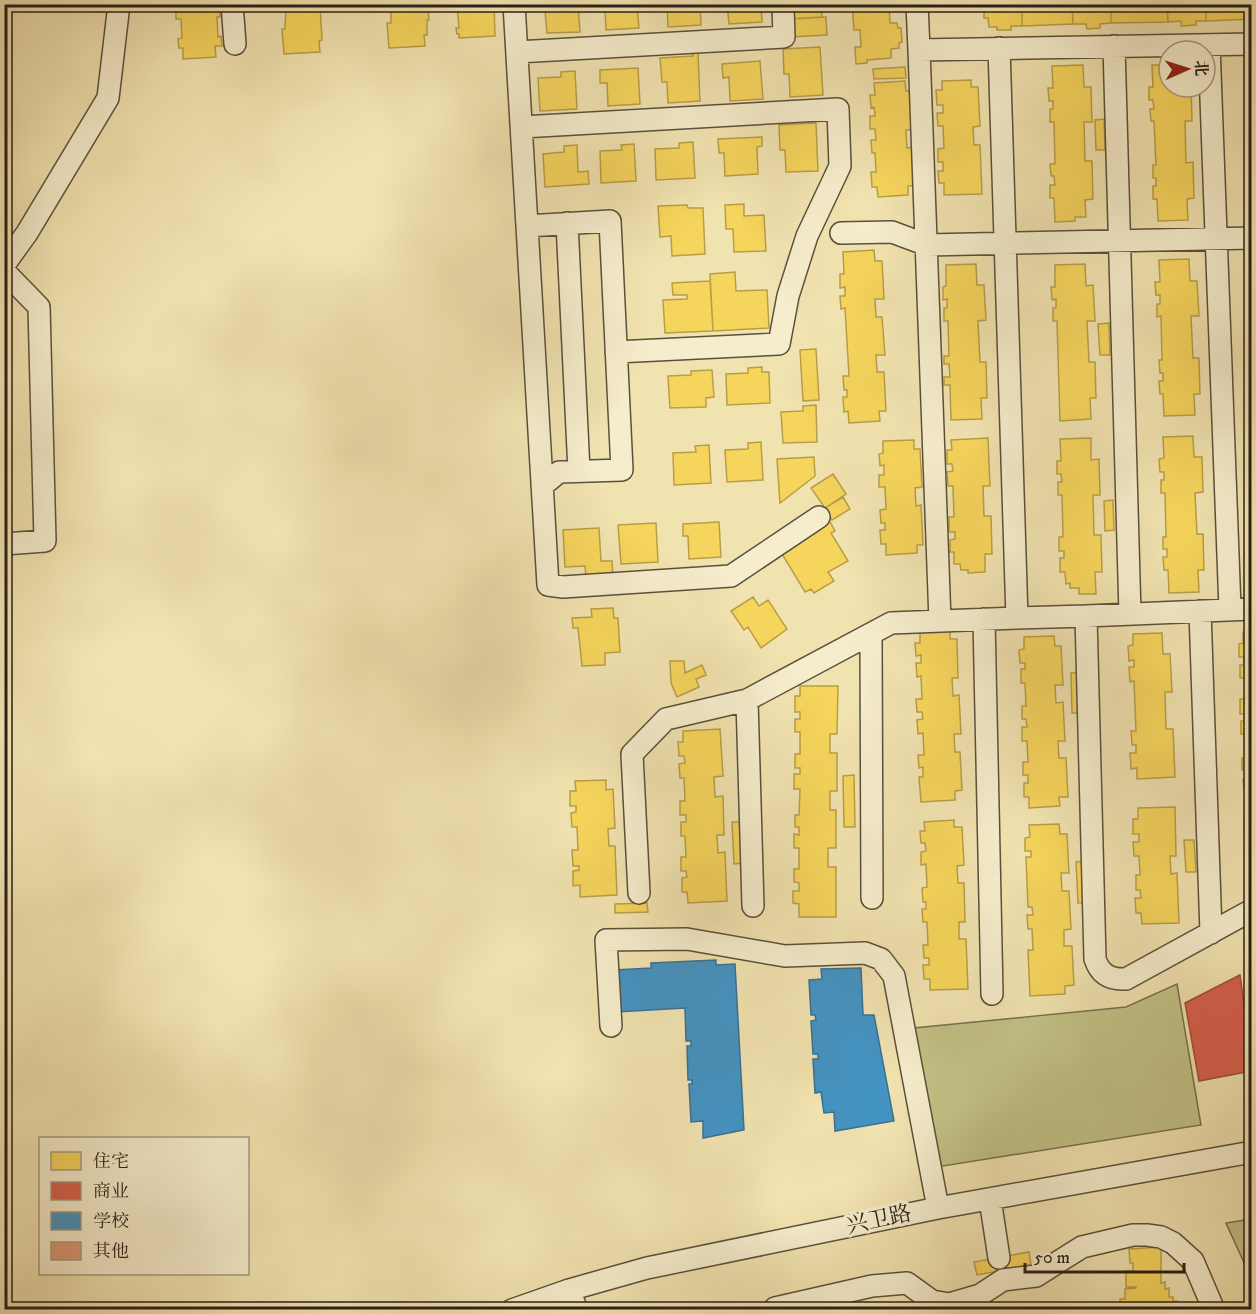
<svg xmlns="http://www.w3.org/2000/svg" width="1256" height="1314" viewBox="0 0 1256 1314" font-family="'IM FELL DW Pica','Noto Serif SC',serif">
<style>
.green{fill:#c2c186;stroke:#75704e;stroke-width:1.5}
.homes{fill:#f6d55c;stroke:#b89e47;stroke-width:1.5}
.shops{fill:#d6604d;stroke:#a24c3c;stroke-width:1.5}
.schools{fill:#4393c3;stroke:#3b708f;stroke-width:1.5}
.building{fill:#dc9774;stroke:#281f16;stroke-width:1.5}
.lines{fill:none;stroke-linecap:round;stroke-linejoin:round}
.minor-casing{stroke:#5a503c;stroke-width:24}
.minor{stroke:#f6edcc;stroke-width:21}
.labels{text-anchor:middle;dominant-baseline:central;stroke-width:6;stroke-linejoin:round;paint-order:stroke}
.street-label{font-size:22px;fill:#281f16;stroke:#f6edcc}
</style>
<rect width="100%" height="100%" fill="#f1e3b0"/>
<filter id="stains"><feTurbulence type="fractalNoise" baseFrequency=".00333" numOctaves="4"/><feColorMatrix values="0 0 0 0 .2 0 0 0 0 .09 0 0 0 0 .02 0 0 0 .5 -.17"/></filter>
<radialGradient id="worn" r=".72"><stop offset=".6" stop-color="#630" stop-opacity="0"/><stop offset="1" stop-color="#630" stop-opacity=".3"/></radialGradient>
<!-- green -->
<path class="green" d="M1177 984 1201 1125 937 1167 914 1028 1126 1007Z
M1251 1219H1252L1251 1278 1226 1223Z"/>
<!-- homes -->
<path class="homes" d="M180 4H213V8L220 7V17H217L218 37 221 36 222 46H215L216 57 183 59V48H179L178 39 182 38 181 19H176V10L181 9Z
M320 4 322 40 319 41 320 52 284 54 282 29H285L286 5Z
M391 4H425V10H428L429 20H427V35H424L425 46 389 48 387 23H391Z
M457 4H494L495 36 459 38V34H457L456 28H459Z
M540 4H578L580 32 547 33 545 11H541Z
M585 4H637L639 28 606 30 605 9 586 12Z
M647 4H700L701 25 668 27 667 6 647 9Z
M727 4H761L762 22 729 24Z
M789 4H821L822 17 790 19Z
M852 4H896L889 5 890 23H897L898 28H901L902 42 899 43V48L891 49V58L867 60V63L856 64 855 47H861L860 30H854Z
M988 4H1022V26H1011V30H997V27H989L988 18H984V7H988Z
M1022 4H1072L1073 24 1022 26Z
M1072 4H1111V23L1100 24V28L1087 29 1086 24H1073Z
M1111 4H1167L1168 22 1111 23Z
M1167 4H1206V21H1196V25L1181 26V21L1168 22Z
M1206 4H1252V19L1206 21Z
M826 17 827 35 791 37 790 19Z
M820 47 823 95 790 97 789 74H784L783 49Z
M692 53H698L700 101 668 103 667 82H662L660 58 693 56Z
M760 61 763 99 730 101 729 77 723 78 722 64Z
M1083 65 1084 87H1091L1092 122H1084L1085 161H1092L1093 199 1085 200 1086 217H1075V221L1055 222 1054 198H1050V185H1055L1054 176H1051L1050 164H1055L1054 122H1050V109H1053V101H1049L1048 88H1053L1052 66Z
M1152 65H1169V87H1191L1192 121H1185L1186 163 1193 162 1194 198 1187 199 1188 220 1158 221 1157 199H1153V186H1156V178H1153V165H1156L1154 121H1151L1150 109H1154L1153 100H1149V87H1153Z
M905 67 906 78 874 79 873 69Z
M638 68 640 104 608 106 607 83H600V70Z
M575 71 577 109 540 111 538 78 561 77V72Z
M971 80V87H978L980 126 973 127 974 145H980L982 194 944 195V183H939L938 171H943V162H938V149L944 148 943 126H938L937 113H943V105H937L936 90H942V81Z
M905 81 906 91H910L913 130H906L907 148 912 147 914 186H908V195L878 197 877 187H872L871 172H876L875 153H872L871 140H876L875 129H870V116H875L874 107 871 108 870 95H875L874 83Z
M1104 119 1105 150H1096L1095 120Z
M816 123 818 171 786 172 785 150H780L779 125Z
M762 137V146L757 147 758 174 725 176 724 153H719L718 139Z
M693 142 695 178 656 180 655 149 679 148V143Z
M634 144 636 181 601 183 600 151 622 150 621 145Z
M577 145 578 172 588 171 589 184 545 187 543 154 564 152V146Z
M744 204V216L764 215 766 251 734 252 733 229H726L725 205Z
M687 205 688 208H703L705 254 672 256 671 236 660 237 658 206Z
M874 250 875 261H882L884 299H875L876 317H882L885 355H876L877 372H884L886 411H879L880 421 849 423 848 411 844 412 843 397H847V390H844L843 376H849L845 308 841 309 840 296H845V287L840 288V274H844L843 252Z
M1189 259 1190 281H1197L1199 316H1191L1193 358H1199L1200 394H1194L1195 415 1164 416 1163 394H1160L1159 381H1163V373H1160L1159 360H1162L1161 316 1157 317V304H1160V295H1156L1155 282H1160L1159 260Z
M976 264 977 285H984L986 320 978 321 980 362H986L987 398H981L982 419 951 420 950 385H944V377H950L949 364H944V356H949L948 321H944V308H947V299L943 300V287L946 286V265Z
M1085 264 1086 286 1093 285 1095 321H1087L1089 362H1095L1096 398H1090L1091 419 1060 421 1057 321H1053V308H1056V299L1052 300 1051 287H1055V265Z
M735 272 736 291 767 290 769 328 713 331 710 274Z
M710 281 713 331 665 333 663 300 687 299V295H673L672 283Z
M1109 323 1110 355H1100L1098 324Z
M816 349 819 400 803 401 800 350Z
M762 367V372H769L770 403 727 405 726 374 748 373V368Z
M712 370 714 397 706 398V407L670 408 668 376 691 375V371Z
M816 405 817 442 783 443 781 412 803 411V406Z
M1193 436 1194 457H1202L1203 492 1195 493 1197 534H1203L1204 570H1198L1199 592 1169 593 1168 570H1164L1163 557H1167V549H1163V537H1166L1165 493H1161V480H1164V472H1160L1159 459 1164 458 1163 437Z
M988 438 990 486H983L984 516H991L992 554H985V572L968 573V570H961L960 564H954V552H950V540L955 539V532H949V517H954L953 486H948L947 472 953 471 952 464H947V450H952L951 440Z
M1091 438V460L1099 459 1100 495H1093L1094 535H1101L1102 572H1095L1096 594H1079V588H1070V583L1066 584 1065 572H1060V558H1064V551H1059V537H1063L1062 495H1058V482H1062L1061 474H1057V461H1061L1060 439Z
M914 440V449H920L922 487 915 488 916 506 921 505 923 545H917V553L886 555V544H881L880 530H885V523H881L880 510 886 509 885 487H879V475H884V465L880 466 879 454 883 453V441Z
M761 442 763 480 727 482 725 450 748 449V443Z
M709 445 711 483 674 485 673 453 696 452 695 446Z
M814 457 815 476 780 503 777 459Z
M833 474 846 494 825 508 811 488Z
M843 497 850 509 832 520 825 508Z
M1113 500 1114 530 1105 531 1104 501Z
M829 520 835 531 831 533 848 561 828 572 834 581 814 593 811 589 805 592 779 549Z
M719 522 721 557 689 559 688 536H683V524Z
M656 523 658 562 621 564 618 525Z
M599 528 601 561H612L613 577 586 578 585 566 565 567 563 530Z
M753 597 759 606 768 600 787 629 761 648 748 627 744 630 731 611Z
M613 608 614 618H618L620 652 605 653V665L582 666 578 628H573L572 618 592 617 591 609Z
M950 629V639H957L958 678H952L953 696 959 695 961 734H954L955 752H960L962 790 955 791V800L921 802 919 777H923V767L919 768 918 755H924L923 733 918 734 917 720 923 719 922 712H917L916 699H922L921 676 917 677 916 663H921V655L916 656 915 643H920V631Z
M1243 632H1252V860H1245V835H1249V827H1244V814H1249L1248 790H1244L1243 779H1248V770H1242V758H1247L1246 734H1241V721H1246V714H1240V699H1245V678H1240V665H1244V657H1239V644L1243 643Z
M1162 633 1163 654H1170L1172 692H1165L1166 729H1173L1175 777 1137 779V768L1131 769 1130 753H1136V745H1132L1131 731H1136L1134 681 1130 682 1129 667H1134V660L1129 661 1128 646 1133 645V634Z
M1054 636 1055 646H1061L1063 685H1055L1056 703 1063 702 1065 741H1058L1059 758H1066L1068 797H1059L1060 806 1029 808V797H1024V783H1028V775H1023V762H1028L1027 741H1022V727H1027L1026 719H1022V706H1026L1025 683H1021V669H1025V663H1020L1019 650 1024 649V637Z
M670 661H684L685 673 702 665 706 675 696 679 699 687 677 697 671 683Z
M1080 672 1082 713H1072L1071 673Z
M800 686H838L837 734H830V753H837V791H830V810H836V848H828V867H836V917H799V904L793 903V891H799V883L794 882V869H799V848H794V834L799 835V827H795V815H799L800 789H794V774H800V768H795V754H800V732H795V719H800V712H795V696H800Z
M720 729 723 776 714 777 715 797 723 796 724 835H717L718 853 725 852 727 901 688 903 687 892H682V878L687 877 686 871H681V857H686L685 836H681V822H686V815H680V801H685L684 778H680L679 764 685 763 684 756H679L678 742H683V731Z
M854 775 855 827H844L843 776Z
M606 780V790L613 789 615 828 608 829 609 846H615L617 895 580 897V885L573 886V871L579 870V866H573L572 850H578L577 827H572L571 813 576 812V806H570V791H576L575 781Z
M1175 807 1176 856H1170L1171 874 1177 873 1179 923 1142 924 1141 913H1136L1135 898H1141L1140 890H1136V875H1140L1139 856H1134L1133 842H1139V834H1133V819H1138V808Z
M954 820V827H962L964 865 957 866 958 883H964L965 922H959V939H966L968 989 930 990V979H924L923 965H929V958H924L923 945H928L927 922H923L922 909H926V902H923L922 888 927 887 926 864 921 865V852L926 851 925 843H921L920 831H925L924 822Z
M732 822H742L744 863 734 864Z
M1059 824 1060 834H1067L1069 873H1061L1062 891H1069L1071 929 1064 930V946H1072L1074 985 1065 986V994L1030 996 1028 950H1033L1032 929H1028L1027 915H1033L1032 907H1028L1026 857H1031V851H1025V838L1030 837 1029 825Z
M1184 840H1194L1196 872H1186Z
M1085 861 1088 902 1078 903 1076 862Z
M647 903 648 912 615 913V904Z
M1161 1247V1283L1165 1282V1289L1169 1288V1297H1173V1301H1177L1178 1310H1121L1120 1299H1125V1289L1136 1288V1287H1126V1271H1133V1263H1130L1129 1249Z
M1029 1252 1031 1265 977 1275 974 1262Z"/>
<!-- shops -->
<path class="shops" d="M1240 975 1247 1025 1252 1024V1071L1199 1081 1185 1003Z"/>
<!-- schools -->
<path class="schools" d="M716 960V965L735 964 744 1130 703 1138V1121L691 1122 689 1084H692V1080H688L687 1046H691V1041H686L685 1008 617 1012 615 970 651 968V963Z
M861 968 863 1015H874L894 1121 835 1131 834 1112 824 1113 821 1092 815 1093 813 1059H818V1054H813L811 1021 816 1020 815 1015H811L809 980 822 979 821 969Z"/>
<!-- building -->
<path class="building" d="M4 432H7L9 468H4Z"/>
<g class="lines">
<!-- minor casing -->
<g class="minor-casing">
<path id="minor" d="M232 4 235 44
M514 4 548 585 563 587 731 576 819 517
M917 4 919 50 1252 44
M1209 45 1230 609
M1114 46 1130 614
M999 48 1017 618 1086 616
M919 50 940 621
M517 52 784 37 783 7
M522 127 838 109 840 166 807 236 788 296 779 344 616 352
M567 223 579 471
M527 226 610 221 622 470 559 472 542 486
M841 233 892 232 927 245 1252 238
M4 265 27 233 108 98 119 4
M4 271 39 307 45 541 4 544
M1252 609 1086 616 1095 959C1100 974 1110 980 1126 979L1252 910
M1200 611 1211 933
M984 619 992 994
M871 634 872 898
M747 700 753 906
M639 893 632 754 666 719 747 700 891 623 1017 618
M611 1026 606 940 687 939 785 956 865 953 881 959 894 976 938 1208
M990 1199 999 1258
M569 1290 577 1310
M512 1310 569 1290 647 1268 938 1208 1252 1152
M775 1310V1308L872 1286 907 1283 932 1301 949 1304 980 1295 1003 1280 1036 1276 1082 1247 1133 1235H1147L1161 1237 1173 1243 1193 1261 1214 1310"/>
</g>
<!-- minor -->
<use href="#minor" class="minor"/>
</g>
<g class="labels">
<!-- street labels -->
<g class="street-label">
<text transform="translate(879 1220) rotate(-12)">兴卫路</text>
</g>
</g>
<!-- margin -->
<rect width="1256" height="1314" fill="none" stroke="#f1e3b0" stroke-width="24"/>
<rect x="6" y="6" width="1244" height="1302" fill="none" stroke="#281f16" stroke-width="3"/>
<rect x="12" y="12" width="1232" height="1290" fill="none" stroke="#281f16" stroke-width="1.5"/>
<!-- legend -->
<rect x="39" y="1137" width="210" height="138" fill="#f6edcc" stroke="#a49b83" stroke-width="1.5"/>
<rect x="51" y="1152" width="30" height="18" fill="#f6d55c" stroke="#a49b83" stroke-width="1.5"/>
<text x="93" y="1167" font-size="18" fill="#281f16">住宅</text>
<rect x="51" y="1182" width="30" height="18" fill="#d6604d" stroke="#a49b83" stroke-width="1.5"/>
<text x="93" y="1197" font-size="18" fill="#281f16">商业</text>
<rect x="51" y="1212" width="30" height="18" fill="#4393c3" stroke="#a49b83" stroke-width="1.5"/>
<text x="93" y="1227" font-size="18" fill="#281f16">学校</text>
<rect x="51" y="1242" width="30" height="18" fill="#dc9774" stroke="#a49b83" stroke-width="1.5"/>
<text x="93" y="1257" font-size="18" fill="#281f16">其他</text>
<!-- north arrow -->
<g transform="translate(1187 69) rotate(87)"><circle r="28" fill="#f6edcc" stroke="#a49b83" stroke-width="1.5"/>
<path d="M0-4.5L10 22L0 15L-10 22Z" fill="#8f2418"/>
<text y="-9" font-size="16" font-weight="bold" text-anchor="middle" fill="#281f16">北</text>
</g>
<!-- scale -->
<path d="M1025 1263v9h159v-9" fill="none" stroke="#281f16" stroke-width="3"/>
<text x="1034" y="1263" font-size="18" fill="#281f16" stroke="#f6edcc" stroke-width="4.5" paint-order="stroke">50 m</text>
<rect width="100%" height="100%" filter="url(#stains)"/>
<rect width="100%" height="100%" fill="url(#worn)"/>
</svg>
